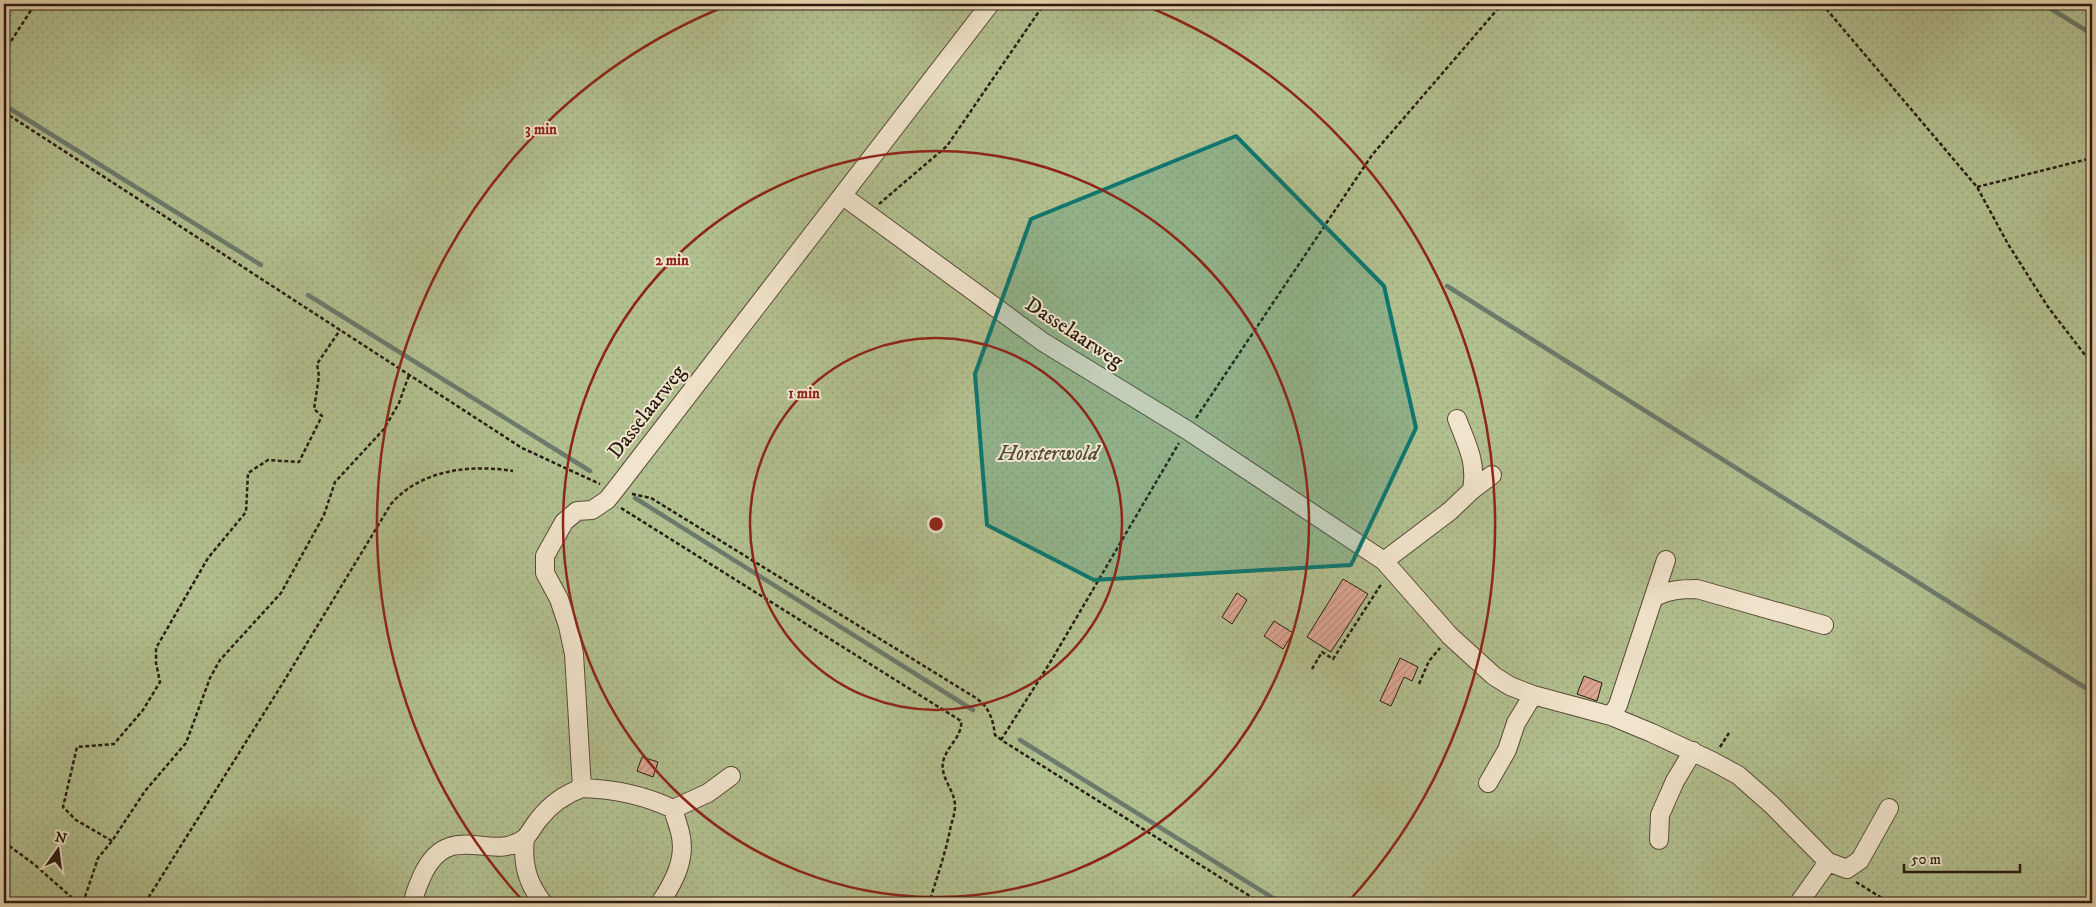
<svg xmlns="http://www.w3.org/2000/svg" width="2096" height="907" viewBox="0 0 2096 907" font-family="'IM FELL DW Pica',serif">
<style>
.park{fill:url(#park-dots);stroke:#6c6e50}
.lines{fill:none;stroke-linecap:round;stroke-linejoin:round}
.stream{stroke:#6b7a6c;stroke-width:4.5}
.building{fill:url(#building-hatch);stroke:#271c11}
.minor-casing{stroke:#584a39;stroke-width:20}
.path{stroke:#271c11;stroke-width:2.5;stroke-dasharray:4 2.5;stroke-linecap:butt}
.minor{stroke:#f1e4cc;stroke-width:18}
.marked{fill:#0f766e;fill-opacity:0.2;stroke:#0f766e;stroke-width:4;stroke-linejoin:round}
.ring{fill:none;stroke:#8f2418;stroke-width:2.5}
.labels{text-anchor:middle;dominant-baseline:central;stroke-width:4;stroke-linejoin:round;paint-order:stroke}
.street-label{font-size:21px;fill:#271c11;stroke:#f1e4cc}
.park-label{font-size:21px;font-style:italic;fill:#514d37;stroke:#f1e4cc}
.centre{fill:#8f2418;stroke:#f1e4cc;stroke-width:2.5}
.ring-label{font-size:15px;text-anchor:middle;font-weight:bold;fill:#8f2418;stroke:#f1e4cc;stroke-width:4;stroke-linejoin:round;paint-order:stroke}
</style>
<defs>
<pattern id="park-dots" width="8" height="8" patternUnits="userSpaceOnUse" patternTransform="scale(1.25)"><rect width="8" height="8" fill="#b2bf8f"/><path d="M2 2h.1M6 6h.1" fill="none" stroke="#99a47a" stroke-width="1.8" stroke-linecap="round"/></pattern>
<pattern id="building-hatch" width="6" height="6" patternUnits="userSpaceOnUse" patternTransform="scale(1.25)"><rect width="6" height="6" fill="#dca692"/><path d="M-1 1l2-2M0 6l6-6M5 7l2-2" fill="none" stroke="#bd8e7d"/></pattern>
</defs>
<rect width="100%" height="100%" fill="#e9d6b1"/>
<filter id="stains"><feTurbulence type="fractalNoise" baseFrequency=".004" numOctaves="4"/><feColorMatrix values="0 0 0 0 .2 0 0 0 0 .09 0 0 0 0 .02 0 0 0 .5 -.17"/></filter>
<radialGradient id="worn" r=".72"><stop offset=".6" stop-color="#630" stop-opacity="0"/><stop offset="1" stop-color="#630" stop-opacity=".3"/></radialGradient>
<!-- park -->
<path class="park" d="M4 4H2092V903H4Z"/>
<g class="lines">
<!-- stream -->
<path class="stream" d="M2043 4 2092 34
M4 105 261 265
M1447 286 2092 692
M308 295 590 471
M635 498 973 710
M1020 740 1281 903"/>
</g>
<!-- building -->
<path class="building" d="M1343 579 1368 594 1331 652 1307 637Z
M1237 593 1247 600 1232 624 1222 617Z
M1274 621 1293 633 1283 649 1264 636Z
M1400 658 1418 667 1412 681 1404 677 1391 706 1380 701Z
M1584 676 1602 683 1597 701 1577 694Z
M642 757 658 762 653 777 637 771Z"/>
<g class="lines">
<!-- minor casing -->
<g class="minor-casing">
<path id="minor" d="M843 196 1043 342 1187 430 1384 561 1450 636 1494 676 1510 686 1533 695 1611 716 1652 733 1712 761 1738 775 1772 805 1828 862 1847 869 1860 860 1889 808
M1457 419C1467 445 1477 462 1472 490
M1384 561 1450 511 1472 490 1492 475
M1654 597C1668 590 1681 589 1697 589L1824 625
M1611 716 1618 705 1666 560
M1488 783 1507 750 1516 723 1533 695
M673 809 708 793 731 776
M525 838C522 863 527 883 543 903
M1659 840 1660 815 1675 781 1693 751
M413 903C414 893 419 883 423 874 450 818 492 864 525 838 530 833 534 825 539 819 550 805 565 794 582 788
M660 903C674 882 687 858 680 832 678 824 675 817 673 809 644 795 614 789 582 788L574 654 568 626 559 599 545 573V556L564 522 577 511 592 510 607 500 615 490 990 4
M1799 903 1828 862"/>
</g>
<!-- path -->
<path class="path" d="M1822 4 1977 187 2008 244 2048 307 2092 364
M4 52 35 4
M4 112 522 448 600 484
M1977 187 2092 158
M879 204 947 146 1044 4
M1196 418 1372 155 1502 4
M632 494 651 498 976 698C989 707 993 719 995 735L1006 743 1261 903
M621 508 961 721C963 736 946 747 943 762 940 778 955 790 955 806 955 812 953 819 951 825 946 852 937 877 929 903
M1312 669 1322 652 1333 659 1382 583
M1419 684 1429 661 1440 648
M1001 740 1051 661 1179 443
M1720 747 1729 733
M112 841 76 820 63 807 77 747 114 744 143 710 160 682 156 663V648L208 558 246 512 248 473 268 460 299 462 322 416 314 409 319 376 317 364 340 330
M4 842 35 865 78 903
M1856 882 1890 903
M83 903 98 858 112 841 145 791 186 743 210 678 220 660 281 593 324 515 335 482 384 429 399 403 409 375
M145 903 281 686 391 504C420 470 470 464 513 471"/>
<!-- minor -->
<use href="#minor" class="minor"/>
</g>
<!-- marked area -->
<path class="marked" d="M1236 136 1384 286 1416 428 1351 565 1094 580 987 525 975 374 1031 219Z"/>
<!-- distance rings -->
<g class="ring">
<circle cx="936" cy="524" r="186"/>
<circle cx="936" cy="524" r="373"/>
<path d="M524 902A559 559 0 0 1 731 4M1141 4A559 559 0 0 1 1348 902"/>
</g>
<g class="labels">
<!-- street labels -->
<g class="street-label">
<text transform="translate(1074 333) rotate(33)">Dasselaarweg</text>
<text transform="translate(647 412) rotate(-52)">Dasselaarweg</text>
</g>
<!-- park labels -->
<g class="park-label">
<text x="1048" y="454">Horsterwold</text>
</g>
</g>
<circle cx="936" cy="524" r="8" class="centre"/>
<g class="ring-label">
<text x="541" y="134">3 min</text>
<text x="672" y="265">2 min</text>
<text x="804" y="398">1 min</text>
</g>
<!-- margin -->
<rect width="2096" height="907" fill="none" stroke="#e9d6b1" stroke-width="20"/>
<rect x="5" y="5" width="2086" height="897" fill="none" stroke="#271c11" stroke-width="2.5"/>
<rect x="10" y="10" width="2076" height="887" fill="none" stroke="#271c11"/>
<!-- north arrow -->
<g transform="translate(58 850) rotate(14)" stroke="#f1e4cc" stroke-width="4" paint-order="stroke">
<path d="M0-4L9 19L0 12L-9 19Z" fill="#271c11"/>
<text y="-8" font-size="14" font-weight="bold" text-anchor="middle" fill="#271c11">N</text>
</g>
<!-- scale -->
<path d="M1904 864v8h116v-8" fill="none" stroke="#271c11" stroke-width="2.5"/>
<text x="1911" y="864" font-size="15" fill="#271c11" stroke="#f1e4cc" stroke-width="4" paint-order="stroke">50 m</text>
<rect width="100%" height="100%" filter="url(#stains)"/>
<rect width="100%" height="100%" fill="url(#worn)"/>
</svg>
